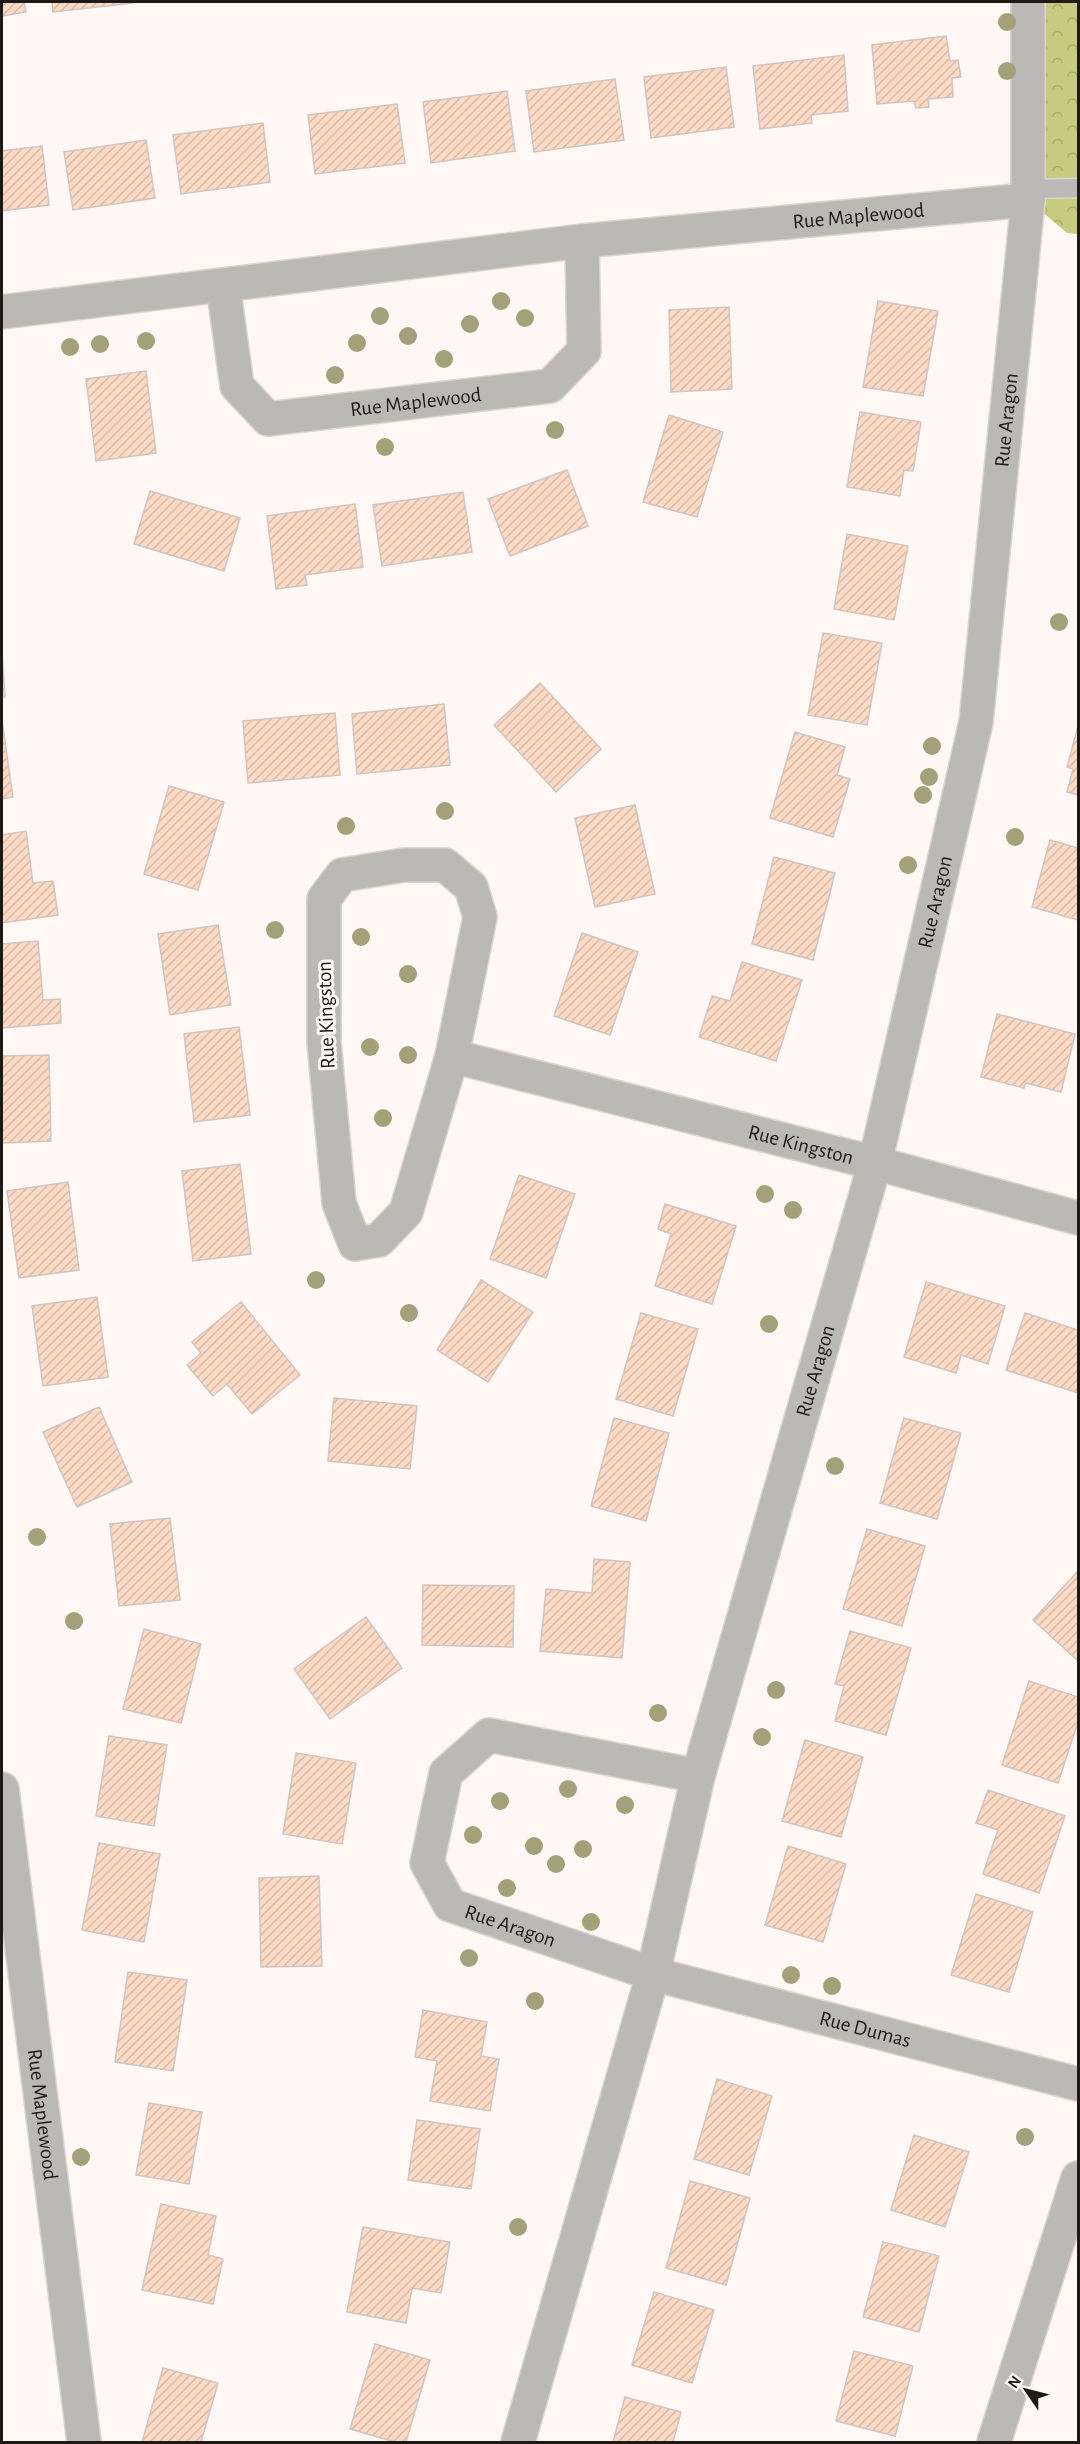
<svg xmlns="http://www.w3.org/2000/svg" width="1080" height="2444" viewBox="0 0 1080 2444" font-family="'Alegreya Sans',sans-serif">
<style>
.forest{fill:url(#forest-crowns)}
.building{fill:url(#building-hatch);stroke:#cfc6c1;stroke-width:1.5}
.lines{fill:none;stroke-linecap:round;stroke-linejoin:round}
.service-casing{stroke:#dad4d0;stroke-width:21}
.minor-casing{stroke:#dad4d0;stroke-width:36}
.service{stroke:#bbb9b5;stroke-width:18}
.minor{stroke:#bbb9b5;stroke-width:33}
.tree{fill:#a2a179}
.labels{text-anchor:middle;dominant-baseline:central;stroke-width:6;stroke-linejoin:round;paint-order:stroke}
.street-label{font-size:21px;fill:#1d1a18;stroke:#fef7f3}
</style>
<defs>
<pattern id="forest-crowns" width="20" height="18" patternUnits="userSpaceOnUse" patternTransform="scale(1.5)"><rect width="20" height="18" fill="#c5cc7f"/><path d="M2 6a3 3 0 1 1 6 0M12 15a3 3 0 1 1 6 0" fill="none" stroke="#a9af6d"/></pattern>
<pattern id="building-hatch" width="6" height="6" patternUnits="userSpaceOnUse" patternTransform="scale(1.5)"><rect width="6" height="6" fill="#fddac6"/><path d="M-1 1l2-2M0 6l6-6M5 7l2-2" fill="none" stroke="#d8baa9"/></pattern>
</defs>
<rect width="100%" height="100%" fill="#fef7f3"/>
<!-- forest -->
<path class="forest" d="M1028 2H1078V234L1067 233 1028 200Z"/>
<!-- building -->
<path class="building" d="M2 2H24L26 12 2 16Z
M52 2H133V3L53 12Z
M946 36 950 61 958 60 961 77 952 78 953 97 928 99 929 107 916 108 914 101 877 104 872 45Z
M844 55 848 111 811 115 812 123 760 129 753 66Z
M726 67 734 127 651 138 644 77Z
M615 79 624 140 534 152 526 91Z
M507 91 515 151 431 163 423 102Z
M397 104 405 163 315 174 308 115Z
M263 123 270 182 181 194 173 135Z
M146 140 155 198 73 210 64 152Z
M42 146 49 205 2 211V151Z
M878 301 938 311 923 396 863 387Z
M729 307 732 389 671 392 669 310Z
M146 371 156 453 96 461 86 379Z
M860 412 921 422 913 471 904 470 900 496 847 487Z
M669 415 723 432 697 517 643 502Z
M567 470 588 526 510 556 488 499Z
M150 491 240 518 224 571 134 544Z
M463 492 472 552 382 566 373 505Z
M355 504 363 567 305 575 307 585 276 589 267 516Z
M847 534 908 546 894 620 834 609Z
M823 633 882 643 867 725 808 715Z
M2 652 5 697H2Z
M540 683 601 749 556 792 494 725Z
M444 704 450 765 357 774 352 714Z
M335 713 340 775 248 783 243 721Z
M2 721 13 797 2 799Z
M1078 726V795L1067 792 1073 769 1067 767Z
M795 732 845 747 837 775 850 779 833 837 770 818Z
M169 786 224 802 198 890 144 874Z
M635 805 655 894 595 907 575 818Z
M26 831 33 883 53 881 58 915 2 923V835Z
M1050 840 1078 848V920L1032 907Z
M774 857 835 873 813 960 752 944Z
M218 925 231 1005 170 1015 158 934Z
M582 933 638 952 610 1035 554 1016Z
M38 941 43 1000 60 999 61 1023 2 1028V944Z
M742 962 802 980 776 1061 699 1037 712 996 730 1001Z
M997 1014 1075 1034 1061 1092 1026 1083 1024 1088 981 1077Z
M239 1027 250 1115 194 1122 184 1034Z
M49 1055 51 1141 2 1143V1056Z
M240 1164 251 1254 193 1261 182 1171Z
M519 1175 575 1194 546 1278 490 1259Z
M68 1182 79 1270 19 1278 7 1191Z
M665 1204 736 1226 712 1304 655 1286 671 1234 658 1229Z
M481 1280 533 1312 488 1382 437 1350Z
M926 1282 1005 1306 988 1364 961 1355 956 1373 904 1357Z
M97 1297 108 1377 43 1386 32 1306Z
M241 1302 300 1375 252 1414 227 1384 213 1396 187 1365 201 1353 192 1342Z
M641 1313 698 1329 673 1416 616 1399Z
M1025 1313 1078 1330V1393L1006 1370Z
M334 1398 417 1406 410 1469 328 1461Z
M99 1407 132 1482 77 1507 43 1432Z
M614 1418 669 1433 646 1521 591 1506Z
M904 1418 961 1433 937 1519 880 1503Z
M170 1518 180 1600 119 1606 110 1524Z
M867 1529 925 1546 902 1626 843 1609Z
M594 1559 630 1562 622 1658 540 1651 546 1589 592 1593Z
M1078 1571V1658L1077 1660 1033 1620Z
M423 1585 514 1586 513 1647 422 1645Z
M366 1617 402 1668 330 1719 294 1669Z
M144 1629 201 1644 181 1723 123 1709Z
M850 1631 911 1648 886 1735 835 1721 844 1686 835 1684Z
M1029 1681 1078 1697V1722L1058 1783 1002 1765Z
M109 1736 167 1745 154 1826 96 1816Z
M805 1740 863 1757 841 1837 782 1821Z
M296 1753 356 1763 342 1844 283 1834Z
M988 1790 1065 1816 1039 1893 983 1874 998 1830 976 1823Z
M99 1843 160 1854 144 1942 82 1930Z
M788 1846 846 1864 823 1942 765 1925Z
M319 1876 322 1966 261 1967 259 1878Z
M976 1894 1033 1912 1009 1992 951 1975Z
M128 1972 187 1980 173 2071 115 2062Z
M423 2010 487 2022 481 2056 499 2059 490 2111 430 2101 437 2061 415 2057Z
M717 2079 772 2096 749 2175 694 2159Z
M149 2103 202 2112 189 2184 136 2175Z
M417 2120 480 2129 471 2189 408 2180Z
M914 2135 969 2152 945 2227 891 2210Z
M690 2181 750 2198 726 2285 666 2268Z
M161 2204 216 2216 208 2255 223 2259 213 2304 142 2290Z
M363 2227 450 2242 441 2293 412 2288 406 2323 347 2312Z
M883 2242 939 2256 919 2332 863 2317Z
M654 2292 714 2310 692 2383 632 2365Z
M375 2344 430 2360 406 2442H395L350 2429Z
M854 2351 913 2366 895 2436 836 2421Z
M163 2368 218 2383 201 2442H142Z
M625 2397 681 2412 673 2442H613Z"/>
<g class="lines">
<!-- service casing -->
<g class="service-casing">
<path id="service" d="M1028 189 1078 188"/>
</g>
<!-- minor casing -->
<g class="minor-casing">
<g id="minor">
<path id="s1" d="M223 285 237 386 268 419 550 386 584 351 582 241"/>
<path id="s2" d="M2 312 582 241 1028 200"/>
<path d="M404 865H445L471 887 480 917 452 1056 406 1212 379 1240 355 1244 339 1203 324 1042V899L342 875Z"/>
<path id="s3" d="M452 1056 875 1163 1078 1218"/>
<path id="s4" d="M698 1776 489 1735 446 1773 427 1863 450 1905 653 1974 1078 2084"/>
<path id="s5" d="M2 1789 84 2442"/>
<path id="s6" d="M518 2442 653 1974 698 1776 875 1163 976 722 1028 200V2"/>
<path d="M994 2442 1078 2178"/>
</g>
</g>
<!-- service -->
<use href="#service" class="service"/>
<!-- minor -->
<use href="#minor" class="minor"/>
</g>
<!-- trees -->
<g class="tree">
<circle cx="1007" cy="22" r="9"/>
<circle cx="1007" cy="71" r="9"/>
<circle cx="501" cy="301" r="9"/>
<circle cx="380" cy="316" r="9"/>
<circle cx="525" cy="318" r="9"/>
<circle cx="470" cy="324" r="9"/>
<circle cx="408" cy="336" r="9"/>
<circle cx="146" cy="341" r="9"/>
<circle cx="357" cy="343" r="9"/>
<circle cx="100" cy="344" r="9"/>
<circle cx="70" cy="347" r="9"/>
<circle cx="444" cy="359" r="9"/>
<circle cx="335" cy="375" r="9"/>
<circle cx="555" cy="430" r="9"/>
<circle cx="385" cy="447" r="9"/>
<circle cx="1059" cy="622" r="9"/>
<circle cx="932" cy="746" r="9"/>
<circle cx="929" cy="777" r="9"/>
<circle cx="923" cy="795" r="9"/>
<circle cx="445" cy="811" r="9"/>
<circle cx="346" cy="826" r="9"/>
<circle cx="1015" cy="837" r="9"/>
<circle cx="908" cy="865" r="9"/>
<circle cx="275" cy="930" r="9"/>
<circle cx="361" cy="937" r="9"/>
<circle cx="408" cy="974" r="9"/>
<circle cx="370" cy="1047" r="9"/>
<circle cx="408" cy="1055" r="9"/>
<circle cx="383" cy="1118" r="9"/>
<circle cx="765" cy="1194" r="9"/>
<circle cx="793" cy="1210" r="9"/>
<circle cx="316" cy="1280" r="9"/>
<circle cx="409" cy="1313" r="9"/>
<circle cx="769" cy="1324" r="9"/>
<circle cx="835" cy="1466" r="9"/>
<circle cx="37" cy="1537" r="9"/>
<circle cx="74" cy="1621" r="9"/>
<circle cx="776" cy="1690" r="9"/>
<circle cx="658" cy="1713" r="9"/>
<circle cx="762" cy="1737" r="9"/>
<circle cx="568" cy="1789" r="9"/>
<circle cx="500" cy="1801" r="9"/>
<circle cx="625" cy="1805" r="9"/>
<circle cx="473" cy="1835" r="9"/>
<circle cx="534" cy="1846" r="9"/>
<circle cx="583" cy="1849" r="9"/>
<circle cx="556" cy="1864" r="9"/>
<circle cx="507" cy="1888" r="9"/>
<circle cx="591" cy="1922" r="9"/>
<circle cx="469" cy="1958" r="9"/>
<circle cx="791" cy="1975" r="9"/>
<circle cx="832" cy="1986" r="9"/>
<circle cx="535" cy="2001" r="9"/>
<circle cx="1025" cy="2137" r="9"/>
<circle cx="81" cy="2157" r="9"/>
<circle cx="518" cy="2227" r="9"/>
</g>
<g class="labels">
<!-- street labels -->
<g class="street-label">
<text stroke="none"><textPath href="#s2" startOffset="862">Rue Maplewood</textPath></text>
<text stroke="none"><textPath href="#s1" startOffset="296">Rue Maplewood</textPath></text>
<text stroke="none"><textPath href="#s6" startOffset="2084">Rue Aragon</textPath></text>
<text stroke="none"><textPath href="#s6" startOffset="1596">Rue Aragon</textPath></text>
<text transform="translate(326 1015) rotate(-92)">Rue Kingston</text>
<text stroke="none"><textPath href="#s3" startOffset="360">Rue Kingston</textPath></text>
<text stroke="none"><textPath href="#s6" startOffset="1112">Rue Aragon</textPath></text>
<text stroke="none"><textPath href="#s4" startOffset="474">Rue Aragon</textPath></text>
<text stroke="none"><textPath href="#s4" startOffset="844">Rue Dumas</textPath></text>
<text stroke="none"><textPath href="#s5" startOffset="328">Rue Maplewood</textPath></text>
</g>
</g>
<!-- border -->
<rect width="1080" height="2444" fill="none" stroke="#1d1a18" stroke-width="6"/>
<!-- north arrow -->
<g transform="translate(1026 2390) rotate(305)" stroke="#fef7f3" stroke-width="4.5" paint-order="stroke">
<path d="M0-4.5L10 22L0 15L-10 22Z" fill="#1d1a18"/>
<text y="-9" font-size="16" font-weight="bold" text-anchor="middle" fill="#1d1a18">N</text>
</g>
</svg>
